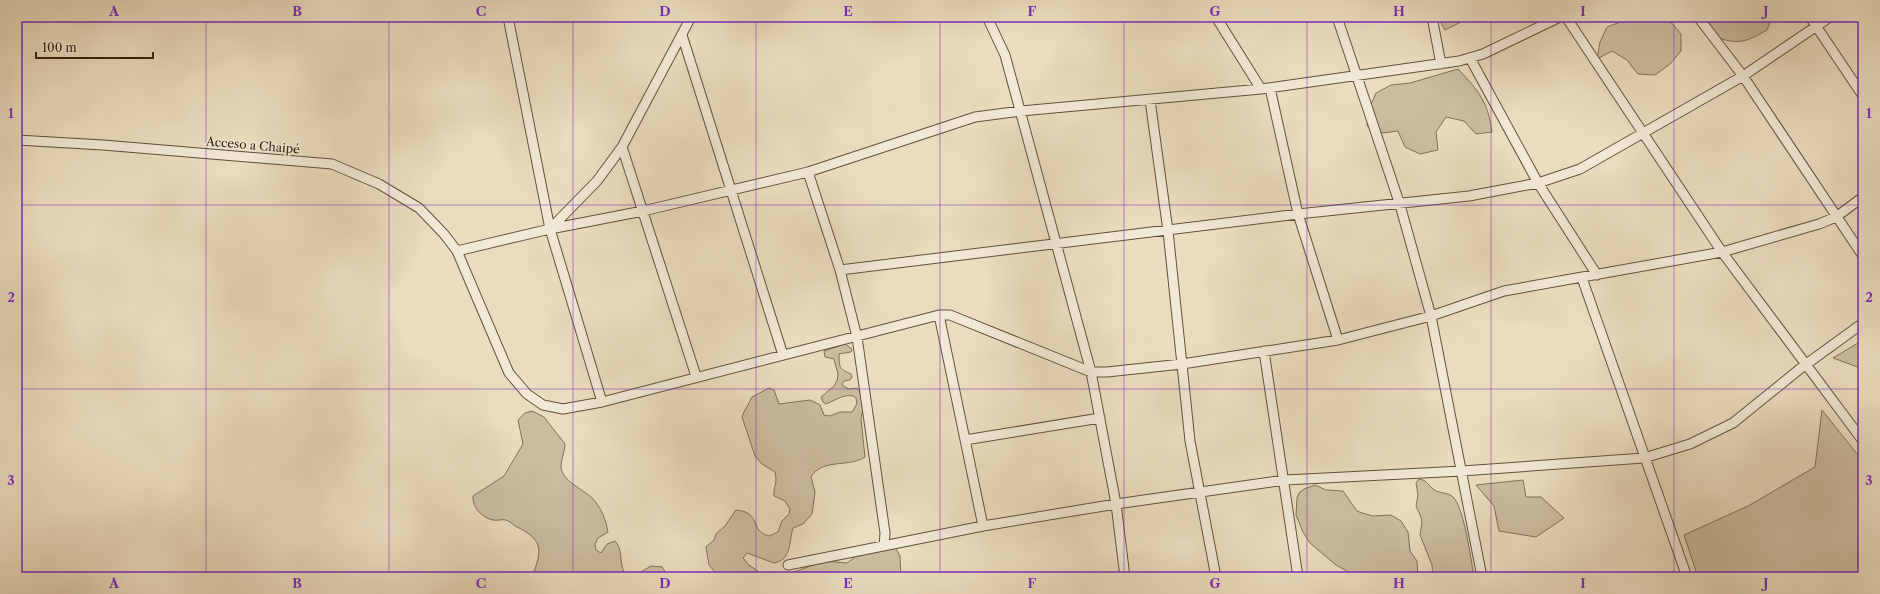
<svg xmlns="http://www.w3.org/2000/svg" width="1880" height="594" viewBox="0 0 1880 594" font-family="'Libre Caslon Text',serif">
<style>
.green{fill:#cbbda0;stroke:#807057}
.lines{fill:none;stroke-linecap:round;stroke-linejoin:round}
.minor-casing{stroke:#62513a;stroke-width:11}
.minor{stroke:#f1e8d5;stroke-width:9}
.grid{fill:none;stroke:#7b2cbf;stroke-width:1;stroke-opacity:0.55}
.labels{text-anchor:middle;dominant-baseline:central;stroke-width:3;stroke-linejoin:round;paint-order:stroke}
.street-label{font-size:12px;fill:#34230e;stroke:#f1e8d5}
.neatline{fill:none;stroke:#7b2cbf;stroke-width:1.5}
.grid-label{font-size:13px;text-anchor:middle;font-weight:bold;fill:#7b2cbf}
</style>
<rect width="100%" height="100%" fill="#eadcbe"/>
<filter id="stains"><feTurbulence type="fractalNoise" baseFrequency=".005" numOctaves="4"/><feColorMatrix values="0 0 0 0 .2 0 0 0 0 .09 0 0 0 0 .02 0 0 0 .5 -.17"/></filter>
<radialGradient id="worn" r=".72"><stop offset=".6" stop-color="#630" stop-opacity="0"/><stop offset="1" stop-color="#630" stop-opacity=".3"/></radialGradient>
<!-- green -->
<path class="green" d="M1438 17H1471L1445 30Z
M1642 17 1669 20 1681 34V51L1670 64 1655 75 1638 74 1627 60 1612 51 1597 59 1600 42 1607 27 1623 21Z
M1723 17H1772L1767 30C1746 42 1739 45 1715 37L1709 22Z
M1458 69C1479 91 1488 102 1492 132L1476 134 1464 121 1446 117 1436 132 1438 150 1420 154 1405 147 1398 131 1383 133 1367 126 1369 109 1376 93 1391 85 1410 83Z
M1863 340V369L1833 358Z
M845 344 852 349 851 352 839 354C839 369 840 369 851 374L852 377 850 380 844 381 842 384 843 386 849 389 857 388 862 395 864 404 861 419 865 457C848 468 822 458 811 477L815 492 812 514 803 524 793 528C789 540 792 560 774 563L747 553 743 558 749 565 759 572 776 575 794 572 824 561 847 563 871 545 893 544 900 556 901 577H719L709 565 706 547 714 540 716 534 725 526 736 510C762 512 749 531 769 536L778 532 782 521 789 514 790 509 785 501 774 496C773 486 778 485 775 472L762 464 755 456 742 417C744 410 749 404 752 397L769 388 774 390 779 404 810 400 820 405 824 415 830 416 840 412H852L857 404 856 398C848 391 834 401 826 404L823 402 821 397 834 386 837 381 838 374 834 359 825 357 824 351Z
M1822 410 1857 454 1863 456V577H1698L1684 535 1748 506 1815 467Z
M532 411 544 417 565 444C565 451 561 459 561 466 561 481 583 489 592 498 601 507 606 520 608 532L598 538 595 544 596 550 601 553 607 544 615 541C624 550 618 565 626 575L639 573 651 566 662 567 669 577H532C541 553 545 541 519 528 514 526 510 521 506 520 502 519 497 521 493 520 482 518 472 507 473 496L504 476 523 444 518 420 525 413Z
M1419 479C1427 480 1428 485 1433 489 1439 494 1448 492 1453 497 1464 507 1471 560 1474 577H1433L1432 565 1420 535 1422 523 1421 517 1416 506 1418 495 1416 483Z
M1523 480 1526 497H1541L1564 518 1536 537 1499 531 1494 506 1476 485Z
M1315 485 1326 490 1343 491 1357 511 1362 513 1373 516 1391 515 1401 521 1408 532 1410 551 1417 561 1418 577H1351L1347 571 1336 565 1310 543 1303 532 1296 515 1297 498 1299 493 1304 489Z"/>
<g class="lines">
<!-- minor casing -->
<g class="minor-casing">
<path id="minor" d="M508 17 550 229 602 402
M987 17 1005 55 1091 372 1116 504 1125 577
M1216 17 1261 89
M1337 17 1400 205 1431 316 1482 577
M1432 17 1441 64
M1566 17 1722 252 1863 441
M1698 17 1743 76 1863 256
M1810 17 1863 96
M682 35 783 355
M1470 58 1538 183 1597 275
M1270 88 1298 214 1338 340
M1150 100 1168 231 1190 441 1216 577
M17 140 103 145 332 164 379 184 419 208 444 234 457 251 509 373 527 394 543 405 563 409 602 402 939 315H950L1091 372H1107L1182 364 1338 340 1431 316 1504 291 1722 252 1819 224 1836 217 1863 197
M622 147 696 376
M808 172 840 270 857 337 885 533 884 546
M550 229 643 211 808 172 975 117 1021 111 1261 89 1459 61 1483 54 1560 17
M457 251 550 229 597 181 622 147 691 17
M840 270 1298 214 1469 196 1538 183 1580 169 1743 76 1830 17
M1582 278 1687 577
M939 315 983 526
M1264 351 1298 577
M965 440 1100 418
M788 565 983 526 1116 504 1285 480 1462 471 1644 458 1690 444 1733 423 1801 368 1863 323"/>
</g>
<!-- minor -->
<use href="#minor" class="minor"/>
</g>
<!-- grid -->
<path class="grid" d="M206 17V577M389 17V577M573 17V577M756 17V577M940 17V577M1124 17V577M1307 17V577M1491 17V577M1674 17V577M17 205H1863M17 389H1863"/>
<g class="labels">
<!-- street labels -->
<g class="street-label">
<text transform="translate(253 145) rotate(5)">Acceso a Chaipé</text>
</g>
</g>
<!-- margin -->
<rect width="1880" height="594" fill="none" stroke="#eadcbe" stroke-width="44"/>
<!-- scale -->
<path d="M36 52v6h117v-6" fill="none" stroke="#34230e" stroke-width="2"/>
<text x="42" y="52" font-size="12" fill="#34230e" stroke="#f1e8d5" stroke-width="3" paint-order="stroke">100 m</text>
<rect x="22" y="22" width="1836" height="550" class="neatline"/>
<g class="grid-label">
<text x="114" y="16">A</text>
<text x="297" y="16">B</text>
<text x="481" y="16">C</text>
<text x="665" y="16">D</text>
<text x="848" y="16">E</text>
<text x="1032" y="16">F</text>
<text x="1215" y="16">G</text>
<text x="1399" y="16">H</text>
<text x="1583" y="16">I</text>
<text x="1766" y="16">J</text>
<text x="11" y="118">1</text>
<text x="1869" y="118">1</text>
<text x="11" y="302">2</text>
<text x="1869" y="302">2</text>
<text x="11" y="485">3</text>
<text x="1869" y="485">3</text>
<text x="114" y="588">A</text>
<text x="297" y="588">B</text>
<text x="481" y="588">C</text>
<text x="665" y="588">D</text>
<text x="848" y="588">E</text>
<text x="1032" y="588">F</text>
<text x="1215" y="588">G</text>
<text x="1399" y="588">H</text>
<text x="1583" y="588">I</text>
<text x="1766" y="588">J</text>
</g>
<rect width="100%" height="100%" filter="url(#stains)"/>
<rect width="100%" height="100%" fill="url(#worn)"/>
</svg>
